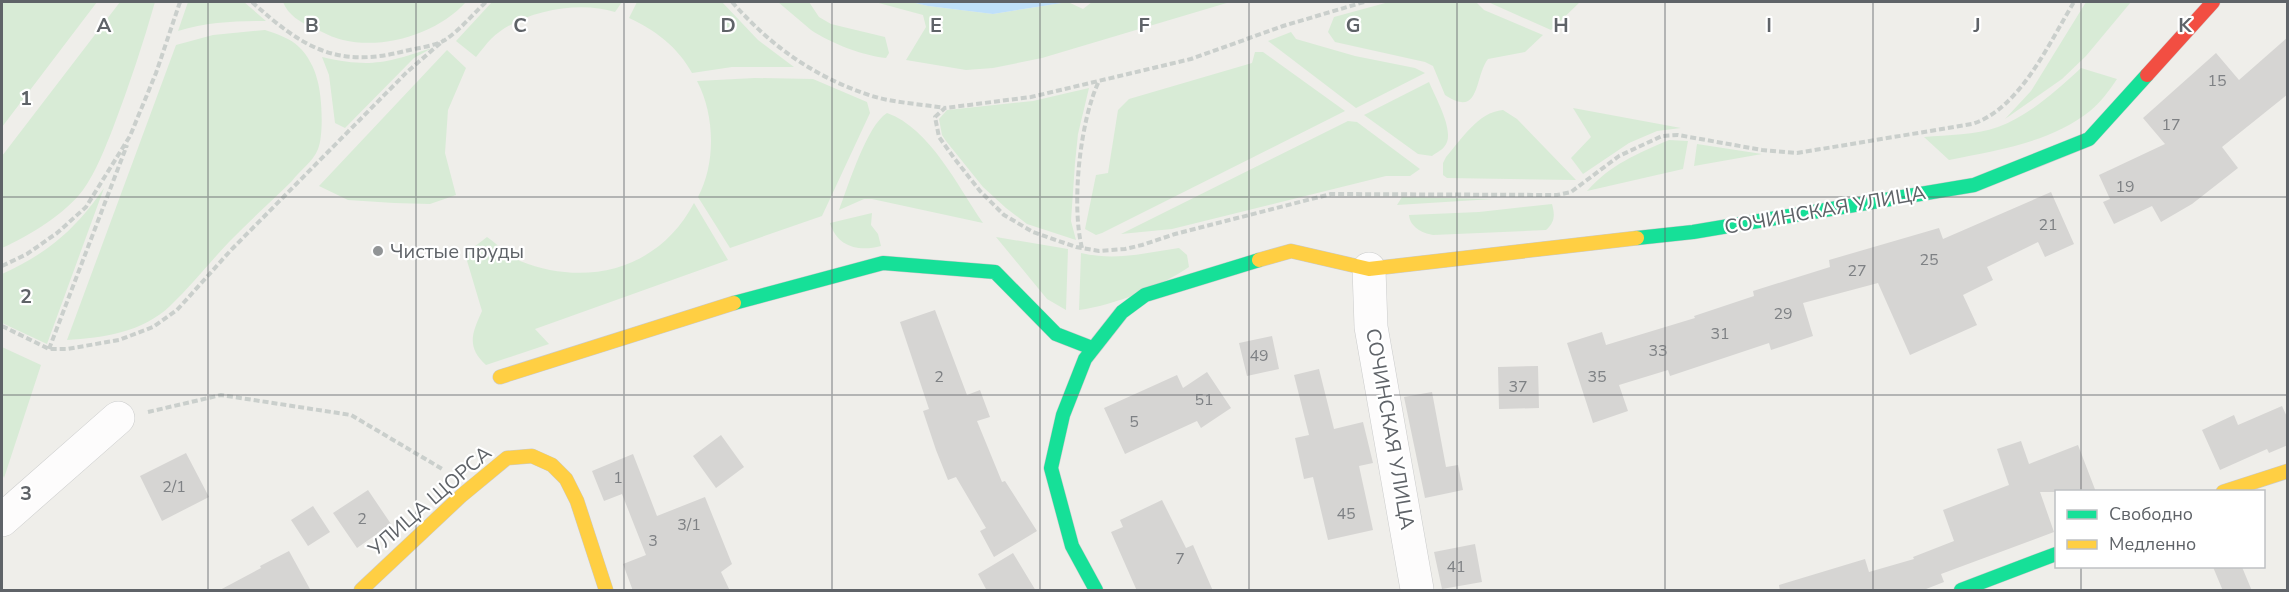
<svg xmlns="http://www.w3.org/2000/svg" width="2289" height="592" viewBox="0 0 2289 592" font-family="'Nunito Sans',sans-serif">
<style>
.green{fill:#d8ebd6}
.water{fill:#bfe0f9}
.building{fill:#d6d5d3}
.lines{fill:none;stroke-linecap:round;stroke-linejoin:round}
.street-casing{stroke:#cbcccc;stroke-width:34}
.fast-casing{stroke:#cacacb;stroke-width:15}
.slow-casing{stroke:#cacacb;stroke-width:15}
.jam-casing{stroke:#cacacb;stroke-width:15}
.path{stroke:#cacfcc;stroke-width:4;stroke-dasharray:6 3;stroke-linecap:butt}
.street{stroke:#fdfcfc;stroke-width:33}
.fast{stroke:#16e098;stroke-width:14}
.slow{stroke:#ffcf43;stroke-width:14}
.jam{stroke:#f24e42;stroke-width:14}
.grid{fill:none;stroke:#5f6368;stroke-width:1.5;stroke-opacity:0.55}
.poi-dot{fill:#919496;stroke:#fff;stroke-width:2}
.labels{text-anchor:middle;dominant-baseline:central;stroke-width:4.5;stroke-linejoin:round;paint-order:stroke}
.number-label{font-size:16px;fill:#7e8184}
.street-label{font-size:20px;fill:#5f6368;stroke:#fff}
.poi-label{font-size:20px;fill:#5f6368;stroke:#fff;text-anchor:start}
.grid-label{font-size:20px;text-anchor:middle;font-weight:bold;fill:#5f6368;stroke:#fff;stroke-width:4.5;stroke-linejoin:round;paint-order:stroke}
</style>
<rect width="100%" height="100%" fill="#efeeea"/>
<!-- green -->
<path class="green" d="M2 2H97L2 127Z
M120 2H155C143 44 129 86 113 128 105 148 96 172 83 190 65 214 29 236 2 248V156Z
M188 2H244L266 21C235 21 208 22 178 31Z
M283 2H466C438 33 385 50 343 40 333 38 323 32 313 28 300 22 288 15 283 2Z
M492 2H622L615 12C578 0 520 11 491 39 486 44 481 51 476 57L456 41Z
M637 2H722L758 40 794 67H732L692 73C678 47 655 30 629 18Z
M778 2H809L819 17 831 24 885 37 889 53 886 58C864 56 830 43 811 30 800 21 789 11 778 2Z
M875 2H911L928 6 993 14 1068 2 1083 9 1092 2H1230L1042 58 993 68 966 70 906 60 926 27 923 15Z
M1389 2H1476L1484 10 1543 35 1525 52 1488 59C1474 77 1481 119 1445 95L1433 66 1425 62 1335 42 1328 32 1334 17Z
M1488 2H1580L1551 30Z
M2086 2H2131L2086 56 2062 79 2005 119 2031 91Z
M265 30C277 34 290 38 299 47 307 54 315 69 317 79 322 94 324 135 318 149 313 162 300 170 292 181 271 202 249 221 229 242 209 263 191 286 170 306 143 332 103 338 67 340L176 45 213 35Z
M1291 32 1296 39 1355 56 1415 68 1425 73 1356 108 1268 41Z
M432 48 414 58 345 128 335 123 329 75 322 57C371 68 385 63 432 48Z
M447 50 466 68 448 110 445 153 456 195 430 204 394 203 348 200 319 186Z
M1255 52H1263L1345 111 1102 233 1096 235 1085 229 1096 175 1108 173 1118 110 1129 99 1252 63Z
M2081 68 2117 79C2109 91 2100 103 2090 111 2050 143 1997 150 1949 160L1924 137C1948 135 1975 135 1998 127 2029 116 2057 90 2081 68Z
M755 78 813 79 867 102 870 113 822 216 730 248 698 197C716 163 715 115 697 81Z
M1429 82C1435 97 1457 134 1444 147 1441 151 1435 153 1432 156L1418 154 1364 115Z
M1089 88 1078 134 1075 163 1071 221 1076 240 1027 224 1006 208 983 187 946 141 942 135 939 119 947 110 1033 101Z
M1573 108 1681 128 1657 131 1629 143 1583 174 1571 158 1591 137Z
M1503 110 1517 119 1576 180 1447 178 1443 175V163L1446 157C1461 140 1478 112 1503 110Z
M887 113C930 128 958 187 983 223L872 199H864L839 210C848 186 867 125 887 113Z
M1348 121 1357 122 1420 169 1410 176H1386L1172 229 1121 234Z
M1669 140 1688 141 1683 169 1587 191C1611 164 1637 154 1669 140Z
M1697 144 1762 154 1694 166Z
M104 188 47 344 2 323V274C48 253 75 230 104 188Z
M1402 197 1493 199 1397 205Z
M694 203 728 260 535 329 549 344 486 365C466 347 472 333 482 311L465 254 487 237C497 244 509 256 520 261 588 288 659 269 694 203Z
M1552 204C1555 215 1555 222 1546 230L1433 235C1422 233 1410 227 1409 215L1479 212Z
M872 213 871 225 878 234 881 246C859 252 837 247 830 223Z
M996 237 1068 249 1066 310 1047 299Z
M1179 248 1187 255 1189 267C1159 287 1115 305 1079 310L1081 253C1114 261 1146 253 1179 248Z
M2 347 41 365 4 478 2 473Z"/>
<!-- water -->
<path class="water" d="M911 2H1068L993 14 928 6Z"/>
<!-- building -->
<path class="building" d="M2288 37V94L2222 147 2238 168 2192 204 2161 222 2152 206 2114 224 2103 202 2110 199 2099 175 2165 144 2143 118 2216 53 2239 80Z
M2051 192 2074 244 2045 257 2038 242 1987 267 1993 280 1963 295 1977 325 1910 355 1878 283 1803 303 1813 336 1771 350 1769 343 1670 376 1668 370 1619 385 1628 411 1593 423 1567 343 1602 332 1606 345 1695 318 1694 316 1754 296 1753 291 1830 267 1829 260 1939 228 1943 239Z
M935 310 967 395 980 390 990 417 977 421 1002 482 1005 481 1037 531 994 557 980 531 986 528 956 477 948 480 936 450 923 411 929 409 900 322Z
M1272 336 1279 369 1247 376 1239 343Z
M1538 366 1539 408 1499 409 1498 367Z
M1319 369 1334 429 1363 422 1373 463 1359 466 1373 530 1328 540 1313 477 1304 479 1295 438 1309 435 1294 375Z
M1207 372 1231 408 1201 428 1197 421 1125 454 1104 408 1177 375 1183 388Z
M1432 392 1446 467 1458 465 1463 490 1425 498 1404 397Z
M2282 406 2288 419V445L2269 453 2267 449 2220 470 2202 430 2234 415 2238 425Z
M721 435 744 467 716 488 693 456Z
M2021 441 2029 464 2078 445 2096 492H2040L2054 532 1941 574 1944 582 1921 591H1780L1779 585 1865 559 1869 572 1914 559 1913 557 1954 541 1943 510 2009 485 1997 449Z
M186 453 209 497 162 521 140 476Z
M633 454 657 516 705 497 732 564 721 572 730 591H633L623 564 646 555 622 494 604 501 592 471Z
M368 490 391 524 357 548 333 513Z
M1162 500 1186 548 1193 545 1213 591H1137L1111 532 1123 527 1120 520Z
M313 506 330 532 308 546 291 520Z
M1475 544 1482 582 1442 589 1434 552Z
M289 551 311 591H218L261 568 260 566Z
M1013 553 1036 591H987L978 574Z
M2213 567H2242L2252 591H2223Z"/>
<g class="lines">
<!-- street casing -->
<g class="street-casing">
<path id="street" d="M1369 269 1371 327 1417 589
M2 520 118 418"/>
</g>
<!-- fast casing -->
<g class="fast-casing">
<path id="fast" d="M1637 238 1693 232 1974 185 2089 139 2147 75
M734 303 883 263 995 272 1056 334 1092 348
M1096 590 1072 546 1051 468 1063 415 1085 359 1122 312 1145 295 1259 260
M1961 590 2056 554"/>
</g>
<!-- slow casing -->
<g class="slow-casing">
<path id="slow" d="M1259 260 1291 251 1369 269 1637 238
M500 377 734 303
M2223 492 2288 471
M361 590 461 496 507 458 532 456 552 465 566 479 577 501 606 590"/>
</g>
<!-- jam casing -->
<g class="jam-casing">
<path id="jam" d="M2147 75 2213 2"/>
</g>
<!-- path -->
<path class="path" d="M252 2C302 47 336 69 405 51 417 48 435 46 445 40 460 30 473 14 486 2
M732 2C772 47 814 77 872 96 895 103 921 104 945 108
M1364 2 1283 26 1191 59 1031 97 945 108 935 117 939 137 954 158 980 191 1004 215 1033 232 1076 247 1099 251 1125 249 1142 245 1175 234 1331 194 1557 195 1571 192 1619 156 1662 136 1678 135 1762 150 1797 153 1972 124C2020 109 2049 43 2074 2
M1082 248C1071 205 1080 120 1099 81
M2 266 27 254 57 233 86 207 130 136 156 73 180 2
M2 326 49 349H67L119 340 153 327 177 310 232 249 407 72 444 40
M49 349 127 145
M148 412 221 395 351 415 444 470"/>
<!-- street -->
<use href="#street" class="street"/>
<!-- fast -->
<use href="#fast" class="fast"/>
<!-- slow -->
<use href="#slow" class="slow"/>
<!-- jam -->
<use href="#jam" class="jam"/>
</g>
<!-- grid -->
<path class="grid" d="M208 2V590M416 2V590M624 2V590M832 2V590M1040 2V590M1249 2V590M1457 2V590M1665 2V590M1873 2V590M2081 2V492M2 197H2288M2 395H2288M2081 566V590"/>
<!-- markers -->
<circle class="poi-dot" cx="378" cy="251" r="6"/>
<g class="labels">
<!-- number labels -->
<g class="number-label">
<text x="2217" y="81">15</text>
<text x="2171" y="125">17</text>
<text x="2125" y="187">19</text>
<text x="2048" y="225">21</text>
<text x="1929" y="260">25</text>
<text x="1857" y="271">27</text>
<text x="1783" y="314">29</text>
<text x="1720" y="334">31</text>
<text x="1658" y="351">33</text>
<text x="1259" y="356">49</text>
<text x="939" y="377">2</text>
<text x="1597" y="377">35</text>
<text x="1518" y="387">37</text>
<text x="1204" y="400">51</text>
<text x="1134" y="422">5</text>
<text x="618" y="478">1</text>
<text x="174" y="487">2/1</text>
<text x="1346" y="514">45</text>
<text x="362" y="519">2</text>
<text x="689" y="525">3/1</text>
<text x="653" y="541">3</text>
<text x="1180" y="559">7</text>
<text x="1456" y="567">41</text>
</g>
<!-- street labels -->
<g class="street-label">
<text transform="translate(1825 210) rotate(-10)">СОЧИНСКАЯ УЛИЦА</text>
<text transform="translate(1390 429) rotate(80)">СОЧИНСКАЯ УЛИЦА</text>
<text transform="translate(430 501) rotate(-41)">УЛИЦА ЩОРСА</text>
</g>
<!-- poi labels -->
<g class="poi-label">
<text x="390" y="251">Чистые пруды</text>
</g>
</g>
<g class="grid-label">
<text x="104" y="32">A</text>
<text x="312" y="32">B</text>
<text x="520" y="32">C</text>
<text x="728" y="32">D</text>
<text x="936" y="32">E</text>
<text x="1144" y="32">F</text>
<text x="1353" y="32">G</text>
<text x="1561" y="32">H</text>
<text x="1769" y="32">I</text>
<text x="1977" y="32">J</text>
<text x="2185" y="32">K</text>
<text x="26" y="105">1</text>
<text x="26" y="303">2</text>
<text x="26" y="500">3</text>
</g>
<!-- border -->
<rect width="2289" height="592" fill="none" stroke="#5f6368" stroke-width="6"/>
<!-- legend -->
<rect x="2055" y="490" width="210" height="78" fill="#ffffff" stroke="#bfc1c3" stroke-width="1.5"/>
<rect x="2067" y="510" width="30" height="9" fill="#16e098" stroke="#bfc1c3" stroke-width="1.5"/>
<text x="2109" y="520" font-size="18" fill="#5f6368">Свободно</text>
<rect x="2067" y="540" width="30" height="9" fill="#ffcf43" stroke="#bfc1c3" stroke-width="1.5"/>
<text x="2109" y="550" font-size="18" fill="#5f6368">Медленно</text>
</svg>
